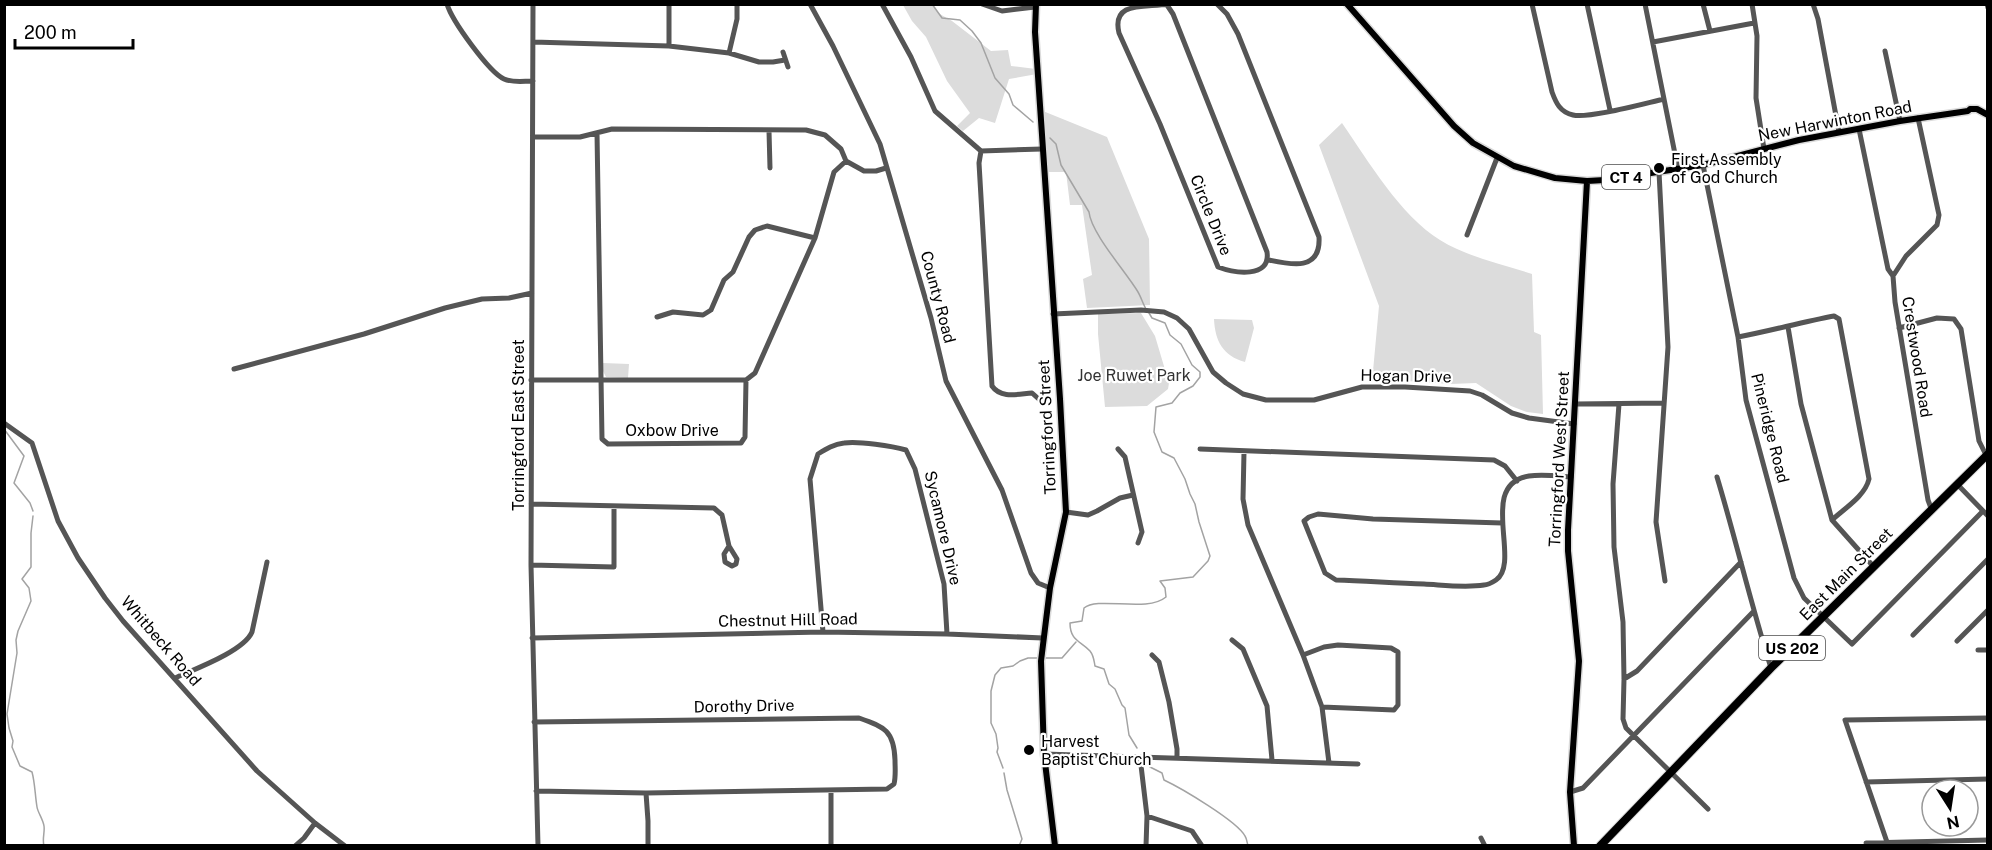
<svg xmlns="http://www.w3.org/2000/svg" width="1992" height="850" viewBox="0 0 1992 850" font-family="'Public Sans',sans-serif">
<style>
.green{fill:#dcdcdc}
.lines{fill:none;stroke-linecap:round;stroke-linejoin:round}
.stream{stroke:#a3a3a3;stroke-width:1.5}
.major-casing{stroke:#dbdbdb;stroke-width:9}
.highway-casing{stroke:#dbdbdb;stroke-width:10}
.minor{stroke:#555;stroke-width:5}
.major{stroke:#000;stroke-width:6}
.highway{stroke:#000;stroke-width:8}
.poi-dot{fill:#000;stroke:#fff;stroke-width:2}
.labels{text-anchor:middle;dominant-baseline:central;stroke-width:4.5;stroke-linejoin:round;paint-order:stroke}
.shield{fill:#fff;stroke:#4c4c4c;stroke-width:1.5}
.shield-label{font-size:15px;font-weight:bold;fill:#000}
.street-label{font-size:16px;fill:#000;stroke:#fff}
.poi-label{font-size:16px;fill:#000;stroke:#fff;text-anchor:start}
.park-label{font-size:16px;fill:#333;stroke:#fff}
</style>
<rect width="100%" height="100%" fill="#fff"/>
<!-- green -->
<path class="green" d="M903 5H933L938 13 952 21 991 51 1008 50 1011 66 1036 69 1037 74 1009 79 995 123 979 118 963 131 957 126 970 113 947 81 926 37 912 21Z
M1038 109 1107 137 1149 239 1150 305 1087 308 1083 279 1092 275 1082 205H1070L1066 172H1042Z
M1342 123C1369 162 1400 215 1440 240 1467 257 1502 264 1532 274L1534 332 1541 335 1543 414 1527 412 1511 406 1476 383 1451 384 1407 381 1372 382 1379 306 1319 145Z
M1141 313 1155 336 1169 383 1168 389 1147 406 1105 407 1098 334V314Z
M1214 319 1252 320 1254 328 1245 362C1223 356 1215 341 1214 319Z
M603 363 629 364 628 378 606 377 603 371Z"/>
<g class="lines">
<!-- stream -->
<path class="stream" d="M932 4 942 18 960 20 972 31 981 43 995 78 1009 94 1013 105 1033 122
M1050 138 1056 144 1061 165 1089 212C1091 233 1126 272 1138 292 1141 297 1143 304 1146 309
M4 429 24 456 14 483 30 503 33 511
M33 516 31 533V567L22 579 29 588 31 601 18 631 16 640 17 653 7 714 9 728 13 741 12 747 20 766 32 772C35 783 35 795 37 807 38 813 43 819 44 826 45 832 42 839 44 846
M1043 658H1062L1076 642
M1137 748 1129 735 1125 708 1122 705 1115 689 1109 684 1104 669 1095 666C1094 661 1094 656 1090 651 1081 641 1070 641 1070 623L1082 621 1084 608C1098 596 1147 613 1166 597L1165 588 1160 581 1193 577 1208 561 1210 556 1199 522 1195 504 1190 494 1185 479 1174 458 1162 452 1154 432 1156 407 1172 403 1180 393 1193 386 1200 377V372L1192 365 1181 344 1170 335 1165 323 1152 318 1149 313
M1150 767 1162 773 1164 780C1181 788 1237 821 1245 836 1247 839 1247 842 1248 846
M1003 768 997 752 998 748 996 734 991 723V691L995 675 1001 668 1013 666 1020 661 1028 658H1038
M1004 773 1007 790 1022 839 1019 846"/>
<!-- major casing -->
<g class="major-casing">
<path id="major" d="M1036 4 1035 32 1060 399 1066 512 1050 588 1041 661 1044 754 1055 846
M1347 4 1454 126 1473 143 1514 166 1555 178 1587 181 1605 180 1703 165 1799 140 1900 121 1968 111 1970 109H1977L1988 115
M1574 846 1570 792 1579 661 1568 551V530L1587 181"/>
</g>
<!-- highway casing -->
<g class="highway-casing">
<path id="highway" d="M1600 846 1771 668 1988 454"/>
</g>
<!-- minor -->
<path class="minor" d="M447 4C452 21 489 72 504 79 513 83 523 81 533 81
M533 4 531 565 538 846
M810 4 833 46 880 144 931 318 946 381 1002 490 1031 573 1038 583 1050 588
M882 4 911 57 935 111 981 151
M982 4 1002 11 1035 7
M1217 4 1227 14 1238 34 1319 237C1321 271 1292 265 1269 260
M1532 4 1552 92C1556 103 1560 112 1573 115 1588 119 1646 103 1664 99
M1587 4 1610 110
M1645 4 1678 169
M1703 4 1710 31
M1752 4 1757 36 1756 98 1764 149
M1813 4 1818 19 1839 132
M1987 4 1988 8
M1167 5 1173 14 1267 252C1271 279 1234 273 1218 267L1160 124 1119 33C1111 0 1147 8 1168 4
M533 42 669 46 729 53 759 62H773L785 60
M1653 42 1754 23
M669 46V4
M1885 51 1900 121
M783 52 788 67
M729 53 737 19V4
M1918 118 1939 215 1937 225 1906 256 1893 276 1895 302 1928 500 1931 508
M1859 129 1888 269 1893 276
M769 131 770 168
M597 133 602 439 608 444 741 443 745 437 746 380 755 373 815 238 834 172 846 161
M533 137H580L612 129 806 130 825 135 841 149 846 161 864 171H876L886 168
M981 151 979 163 992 386C1001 399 1018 394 1032 393L1041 401
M981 151 1042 149
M1703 165 1738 337 1746 400 1794 578 1804 598 1852 644 1983 511
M1659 172 1668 347 1656 522 1665 581
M1467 235 1497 158
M1053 314 1141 310 1164 312 1177 318 1189 329 1213 372 1226 383 1243 394 1266 400H1314L1362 387H1405L1470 391 1482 395 1512 413 1529 418 1574 424
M657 317 673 312 703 315 711 310 724 280 733 272 749 237 755 230 767 226 815 238
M1788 327 1801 404 1832 520 1873 566
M1899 328 1937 318 1954 319 1961 329 1979 441 1986 455
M1738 337C1770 331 1802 322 1834 316L1839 319 1869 479C1865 496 1845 508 1832 520
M234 369 364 334 445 308 482 299 509 298 532 293
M531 380H746
M1575 404 1664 403
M1619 404 1613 484 1614 547 1623 622 1624 679 1623 719 1626 728 1708 809
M4 423 32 443 58 521 78 558 105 598 123 621 257 771 315 823 345 846
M1118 449 1125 457 1142 532 1138 543
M1200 449 1494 460 1505 466 1517 481
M1244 452 1243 499 1248 525 1303 655 1322 707 1329 763
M1717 477C1736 540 1751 605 1771 668
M1957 484 1988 516
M531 504 714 508 722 515 729 546
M1066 512 1088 515 1097 511 1120 498 1133 495
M1502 523 1373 519 1318 514 1309 517 1304 521 1325 573 1336 580C1365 581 1395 583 1424 584 1443 585 1465 588 1484 585 1488 585 1493 582 1496 580 1522 562 1477 484 1529 476 1543 474 1557 476 1571 477
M729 546 737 559 736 564 732 566 725 562 724 554Z
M531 565 614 567V506
M823 632 810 479 818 454C826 449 834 444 844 443 859 441 892 446 906 450L915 469 944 584 947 634
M1913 635 1988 559
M532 638 823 632 947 634 1043 638
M1232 640 1243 649 1267 706 1272 760
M1957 641 1988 610
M1978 650H1988
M1152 655 1159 662 1169 702 1177 749V757
M1303 655 1324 647 1338 645 1391 648 1398 652V705L1394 710 1322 707
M175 678C195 669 244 651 252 632L267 562
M1624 679 1637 671 1741 562
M534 722 859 718C885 727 894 731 895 760 895 768 896 776 894 784L887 789 646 793 536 791
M1044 754 1358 764
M1140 757 1147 816 1146 846
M1866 782 1988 779
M1570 792 1583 788 1753 612
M646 793 648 821V846
M1147 816 1192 831 1202 846
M1481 838 1485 846
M1887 842 1845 720 1988 718
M1866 843 1988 840
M295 846 304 838 315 823
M831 846V790"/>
<!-- major -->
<use href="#major" class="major"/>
<!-- highway -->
<use href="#highway" class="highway"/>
</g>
<!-- markers -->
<g class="poi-dot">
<circle cx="1659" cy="168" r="6"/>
<circle cx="1029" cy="750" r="6"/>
</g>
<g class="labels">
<!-- shield labels -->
<g class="shield">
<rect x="1602" y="165" width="48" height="24" rx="4.5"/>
<rect x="1759" y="636" width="66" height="24" rx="4.5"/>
</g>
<g class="shield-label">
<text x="1626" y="177">CT 4</text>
<text x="1792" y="648">US 202</text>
</g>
<!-- street labels -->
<g class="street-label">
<text transform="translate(1835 121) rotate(-11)">New Harwinton Road</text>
<text transform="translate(1211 215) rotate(68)">Circle Drive</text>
<text transform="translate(938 297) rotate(75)">County Road</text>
<text transform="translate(1917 357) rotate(81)">Crestwood Road</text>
<text transform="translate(1406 376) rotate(1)">Hogan Drive</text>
<text transform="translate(518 425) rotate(-90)">Torringford East Street</text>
<text transform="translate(1047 427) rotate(-93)">Torringford Street</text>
<text transform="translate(1770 428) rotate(76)">Pineridge Road</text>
<text x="672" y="430">Oxbow Drive</text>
<text transform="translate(1559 459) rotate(-87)">Torringford West Street</text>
<text transform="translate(943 528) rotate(77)">Sycamore Drive</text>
<text transform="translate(1846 574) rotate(-45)">East Main Street</text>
<text transform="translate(788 620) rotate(-1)">Chestnut Hill Road</text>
<text transform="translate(161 641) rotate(49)">Whitbeck Road</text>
<text transform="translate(744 706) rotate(-1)">Dorothy Drive</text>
</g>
<!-- poi labels -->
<g class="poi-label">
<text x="1671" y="159">First Assembly<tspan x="1671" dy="18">of God Church</tspan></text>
<text x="1041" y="741">Harvest<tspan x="1041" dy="18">Baptist Church</tspan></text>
</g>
<!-- park labels -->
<g class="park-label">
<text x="1134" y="375">Joe Ruwet Park</text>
</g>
</g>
<!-- border -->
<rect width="1992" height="850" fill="none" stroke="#000000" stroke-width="12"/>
<!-- north arrow -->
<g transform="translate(1950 808) rotate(168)"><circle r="28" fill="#ffffff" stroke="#999999" stroke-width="1.5"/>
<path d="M0-4.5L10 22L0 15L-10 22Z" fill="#000000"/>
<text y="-9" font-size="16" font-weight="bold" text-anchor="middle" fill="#000000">N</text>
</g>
<!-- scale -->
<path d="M15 39v9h118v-9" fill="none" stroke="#000000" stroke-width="3"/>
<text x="24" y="39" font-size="18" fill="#000000" stroke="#ffffff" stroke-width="4.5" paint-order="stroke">200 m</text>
</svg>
